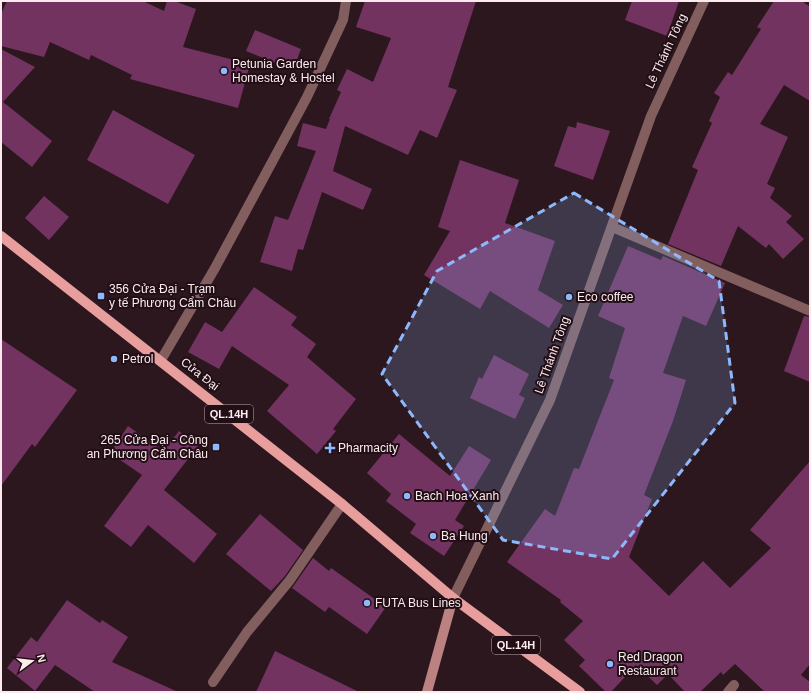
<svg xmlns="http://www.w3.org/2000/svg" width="811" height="693" viewBox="0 0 811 693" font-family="Helvetica,sans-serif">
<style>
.building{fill:#723361}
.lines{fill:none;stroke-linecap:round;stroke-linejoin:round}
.lane{stroke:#835e5e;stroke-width:10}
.street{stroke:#835e5e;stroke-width:10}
.secondary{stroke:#bc8282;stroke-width:10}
.primary{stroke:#e99e9e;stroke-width:10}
.marked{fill:#8db9fc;fill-opacity:0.2;stroke:#8db9fc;stroke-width:3;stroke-dasharray:8 5;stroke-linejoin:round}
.poi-dot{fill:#8db9fc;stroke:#220e15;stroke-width:1.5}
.labels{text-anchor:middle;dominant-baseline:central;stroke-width:4;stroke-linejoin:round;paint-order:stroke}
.shield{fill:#220e15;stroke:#baa9ae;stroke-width:1}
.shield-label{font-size:11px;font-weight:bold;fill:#fbebef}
.street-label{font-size:12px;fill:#fbebef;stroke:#220e15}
.poi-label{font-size:12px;fill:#fbebef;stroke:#220e15;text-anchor:start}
</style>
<rect width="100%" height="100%" fill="#2c171e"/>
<!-- building -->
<path class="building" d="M7 1H143L164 11 167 1H174L196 9 183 47 250 64 238 108 130 79 132 75 91 55 89 60 50 42 44 57 1 46V14Z
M365 1H476L448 87 457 90 437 138 420 130 408 155 345 126 333 171 372 189 363 210 322 192 303 250 298 249 292 271 260 262 275 216 288 220 316 151 297 146 303 123 326 129 330 119H329L341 92 337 90 347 69 373 82 391 38 356 27Z
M632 1H679L667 36 625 20Z
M774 1H802L810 7V101L784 85 760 124 788 137 767 184 775 188 770 198 792 216 786 222 804 239 783 259 769 244 766 248 738 226 721 266 668 244 698 170 692 167 712 123 709 121 720 97 714 93 728 72 732 75 761 29 757 27Z
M255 30 301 49 293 70 246 51Z
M1 49 35 67 3 102 52 141 32 167 1 142Z
M113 110 195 155 168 204 87 160Z
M577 122 610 131 593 180 554 166 568 126 576 128Z
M460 160 519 180 505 223 555 241 538 290 563 305 549 328 490 291 480 309 424 275 450 231 438 227Z
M44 196 69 217 49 240 25 218Z
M628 246 661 260 663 256 725 283 706 326 683 316 663 373 686 380 673 421 644 495 652 499 629 557 669 596 703 561 730 588 771 548 750 530 810 461V664L801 675 810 682V692H765L735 664 723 675 721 672 700 692H685L668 674 657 685 636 665 611 692H606L579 666 585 660 564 640 583 621 560 602 561 600 507 562 545 509 555 516 574 468 579 469 614 380 609 378 625 328 598 316Z
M254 287 297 317 291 325 316 344 307 357 356 399 333 429 336 431 317 454 267 411 289 385 232 346 219 369 188 352 205 322 222 332Z
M804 316 810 317V382L784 371Z
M1 339 77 390 35 447 32 444 1 486Z
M494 355 529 374 519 395 525 398 515 419 470 398 479 377 482 379Z
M128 426 163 451 179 431 198 446 164 490 217 534 194 563 148 525 131 547 104 526 142 475 110 453Z
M399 434 450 476 469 446 491 460 455 520 464 526 444 556 410 533 416 524 386 501 391 494 367 473Z
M260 514 303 550 285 576 271 591 226 554Z
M313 558 329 571 331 568 386 607 367 634 329 607 325 612 292 588Z
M67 600 100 623 102 620 128 637 112 662 178 692H95L55 665 35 691 7 668 31 637 37 642Z
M275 651 359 692H256Z"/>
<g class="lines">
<!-- lane -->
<path class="lane" d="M728 692 734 685"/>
<!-- street -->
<path class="street" d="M612 227 810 311
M161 360 215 268 307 97 343 20 346 1
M453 598 550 400 651 116 704 1
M213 682 247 632 290 580 342 504"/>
<!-- secondary -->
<path class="secondary" d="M427 692 453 598"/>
<!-- primary -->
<path class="primary" d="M1 236 342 504 453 598 580 692"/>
</g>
<!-- marked area -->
<path class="marked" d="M574 193 719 281 735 403 612 559 503 540 382 374 437 271Z"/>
<!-- markers -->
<g class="poi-dot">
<circle cx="224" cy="71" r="4"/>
<rect x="97" y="292" width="8" height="8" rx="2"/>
<circle cx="569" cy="297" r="4"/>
<circle cx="114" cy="359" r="4"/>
<rect x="212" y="443" width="8" height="8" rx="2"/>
<path d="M328 442h4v4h4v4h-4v4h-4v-4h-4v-4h4z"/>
<circle cx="407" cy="496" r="4"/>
<circle cx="433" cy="536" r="4"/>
<circle cx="367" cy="603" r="4"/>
<circle cx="610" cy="664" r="4"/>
</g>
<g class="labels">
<!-- shield labels -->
<g class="shield">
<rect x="205" y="405" width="48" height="18" rx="3"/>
<rect x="492" y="636" width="48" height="18" rx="3"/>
</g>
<g class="shield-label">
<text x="229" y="414">QL.14H</text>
<text x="516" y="645">QL.14H</text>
</g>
<!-- street labels -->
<g class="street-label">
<text transform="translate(666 51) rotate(-65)">Lê Thánh Tông</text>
<text transform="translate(552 355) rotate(-70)">Lê Thánh Tông</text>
<text transform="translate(200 374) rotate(38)">Cửa Đại</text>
</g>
<!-- poi labels -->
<g class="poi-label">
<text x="232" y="64">Petunia Garden<tspan x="232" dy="14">Homestay &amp; Hostel</tspan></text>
<text x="109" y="289">356 Cửa Đại - Trạm<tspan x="109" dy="14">y tế Phương Cẩm Châu</tspan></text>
<text x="577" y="297">Eco coffee</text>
<text x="122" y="359">Petrol</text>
<text x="208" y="440" text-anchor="end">265 Cửa Đại - Công<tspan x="208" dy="14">an Phương Cẩm Châu</tspan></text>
<text x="338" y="448">Pharmacity</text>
<text x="415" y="496">Bach Hoa Xanh</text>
<text x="441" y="536">Ba Hung</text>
<text x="375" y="603">FUTA Bus Lines</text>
<text x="618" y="657">Red Dragon<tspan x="618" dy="14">Restaurant</tspan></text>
</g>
</g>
<!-- border -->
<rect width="811" height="693" fill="none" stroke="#fbebef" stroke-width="4"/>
<!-- north arrow -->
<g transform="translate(32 661) rotate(75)" stroke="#220e15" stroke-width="3" paint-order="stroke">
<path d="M0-3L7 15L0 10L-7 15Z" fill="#fbebef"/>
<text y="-6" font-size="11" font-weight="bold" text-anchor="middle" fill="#fbebef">N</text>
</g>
</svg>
